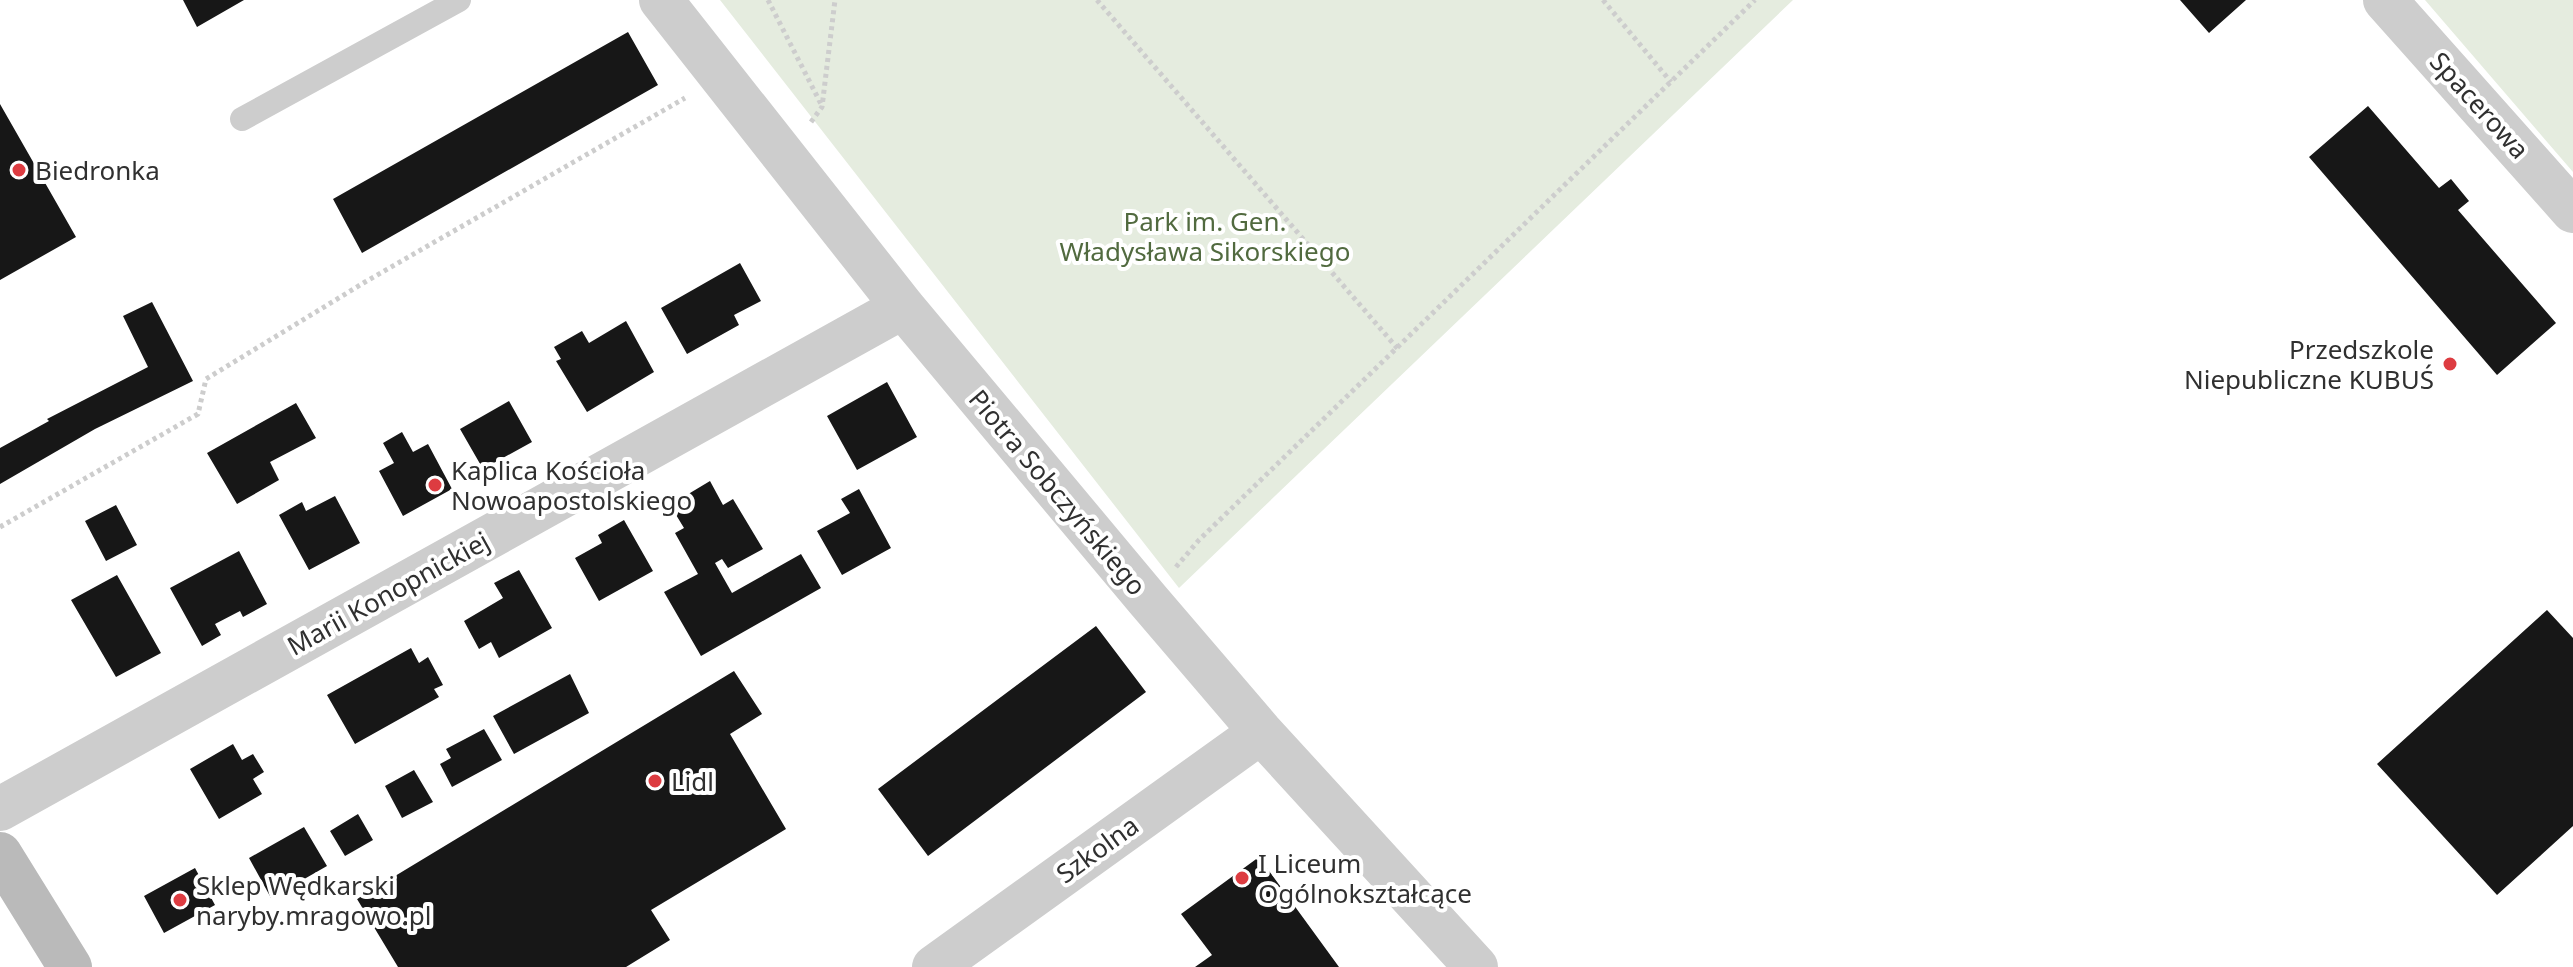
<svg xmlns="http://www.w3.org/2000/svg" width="2573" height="967" viewBox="0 0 2573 967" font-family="'Noto Sans',sans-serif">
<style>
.green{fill:#e5ecdf}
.building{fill:#171717}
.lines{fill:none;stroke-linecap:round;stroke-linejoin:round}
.path{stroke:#cdcdcd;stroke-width:5;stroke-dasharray:4 4;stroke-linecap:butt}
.lane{stroke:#cdcdcd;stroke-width:24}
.street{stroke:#cdcdcd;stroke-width:44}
.secondary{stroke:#bababa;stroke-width:44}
.poi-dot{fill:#dd3c41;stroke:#fff;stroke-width:3}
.labels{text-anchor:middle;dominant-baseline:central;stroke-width:8;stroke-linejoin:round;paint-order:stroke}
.street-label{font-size:26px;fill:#303030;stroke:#fff}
.poi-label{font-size:26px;fill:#303030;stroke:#fff;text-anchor:start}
.park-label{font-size:26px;fill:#516a3f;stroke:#fff}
</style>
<rect width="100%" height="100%" fill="#fff"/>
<!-- green -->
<path class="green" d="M720 0H1793L1179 588Z
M2425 0H2573V172Z"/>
<!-- building -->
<path class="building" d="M183 0H244L197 27Z
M2180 0H2246L2209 33Z
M628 32 658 85 362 253 333 199Z
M0 104 76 237 0 280Z
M2368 106 2439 188 2451 179 2469 201 2458 210 2556 323 2497 375 2309 157Z
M740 263 761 301 734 315 739 325 687 354 661 308Z
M152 302 193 381 95 429 0 484V448L49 421 47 419 148 367 123 316Z
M626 321 654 372 587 412 556 361 561 359 554 347 582 331 589 343Z
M887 382 917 437 857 470 827 416Z
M509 401 532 442 483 469 460 429Z
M296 403 316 438 270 462 279 480 237 504 207 453Z
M402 432 413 452 428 444 452 489 403 516 379 471 394 463 383 443Z
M710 481 723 505 733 499 763 549 728 568 722 559 715 563 732 593 801 554 821 588 701 656 664 592 698 574 675 533 684 528 670 505Z
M859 489 891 548 842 575 817 531 850 513 841 499Z
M335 496 360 543 309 570 279 515 302 502 306 511Z
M116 505 137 545 106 561 85 521Z
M624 520 653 571 599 601 575 558 602 543 598 535Z
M239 551 267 604 243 617 240 611 215 624 221 635 202 646 170 588Z
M519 570 552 628 499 658 491 642 479 649 464 621 503 598 494 583Z
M117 575 161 653 116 677 71 600Z
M2547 610 2573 638V826L2497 895 2377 764Z
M1096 626 1146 692 928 856 878 789Z
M411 648 419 663 428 657 443 685 434 689 439 697 355 744 327 695Z
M734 671 762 714 730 734 786 829 651 910 670 940 626 967H398L357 899Z
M570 674 589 713 514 754 493 716Z
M484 729 502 760 452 787 440 764 451 758 446 749Z
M233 744 242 760 253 754 264 772 253 779 262 794 219 819 190 769Z
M414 770 433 802 402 818 385 786Z
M358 814 373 840 345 856 330 831Z
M304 827 327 866 271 898 249 858Z
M1259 857 1339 967H1195L1212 955 1181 914Z
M195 868 215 905 164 933 144 896Z"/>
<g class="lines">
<!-- path -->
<path class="path" d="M768 0 822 106
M1097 0 1398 349
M1603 0 1671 82
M811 122 822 107 835 0
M0 527 198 414 206 379 365 282 685 98
M1176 567 1199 540 1755 0"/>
<!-- lane -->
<path class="lane" d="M242 119 459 0"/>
<!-- street -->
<path class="street" d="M661 0 903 307 1148 600 1261 732 1476 967
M2385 0 2573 211
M0 809 903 307
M934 967 1261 732"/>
<!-- secondary -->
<path class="secondary" d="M0 854 70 967"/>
</g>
<!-- markers -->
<g class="poi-dot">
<circle cx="19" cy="170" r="8"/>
<circle cx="2450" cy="364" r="8"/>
<circle cx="435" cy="485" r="8"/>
<circle cx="655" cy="781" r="8"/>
<circle cx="1242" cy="878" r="8"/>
<circle cx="180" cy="900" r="8"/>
</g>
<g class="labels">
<!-- street labels -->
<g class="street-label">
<text transform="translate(2480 105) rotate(48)">Spacerowa</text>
<text transform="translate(1058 492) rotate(50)">Piotra Sobczyńskiego</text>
<text transform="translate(388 593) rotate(-29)">Marii Konopnickiej</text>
<text transform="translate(1097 849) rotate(-36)">Szkolna</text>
</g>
<!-- poi labels -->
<g class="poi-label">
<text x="35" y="170">Biedronka</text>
<text x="2434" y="349" text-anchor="end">Przedszkole<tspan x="2434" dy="30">Niepubliczne KUBUŚ</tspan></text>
<text x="451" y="470">Kaplica Kościoła<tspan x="451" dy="30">Nowoapostolskiego</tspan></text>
<text x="671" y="781">Lidl</text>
<text x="1258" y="863">I Liceum<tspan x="1258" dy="30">Ogólnokształcące</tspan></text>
<text x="196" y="885">Sklep Wędkarski<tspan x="196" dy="30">naryby.mragowo.pl</tspan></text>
</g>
<!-- park labels -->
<g class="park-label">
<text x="1205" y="221">Park im. Gen.<tspan x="1205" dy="30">Władysława Sikorskiego</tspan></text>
</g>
</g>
</svg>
